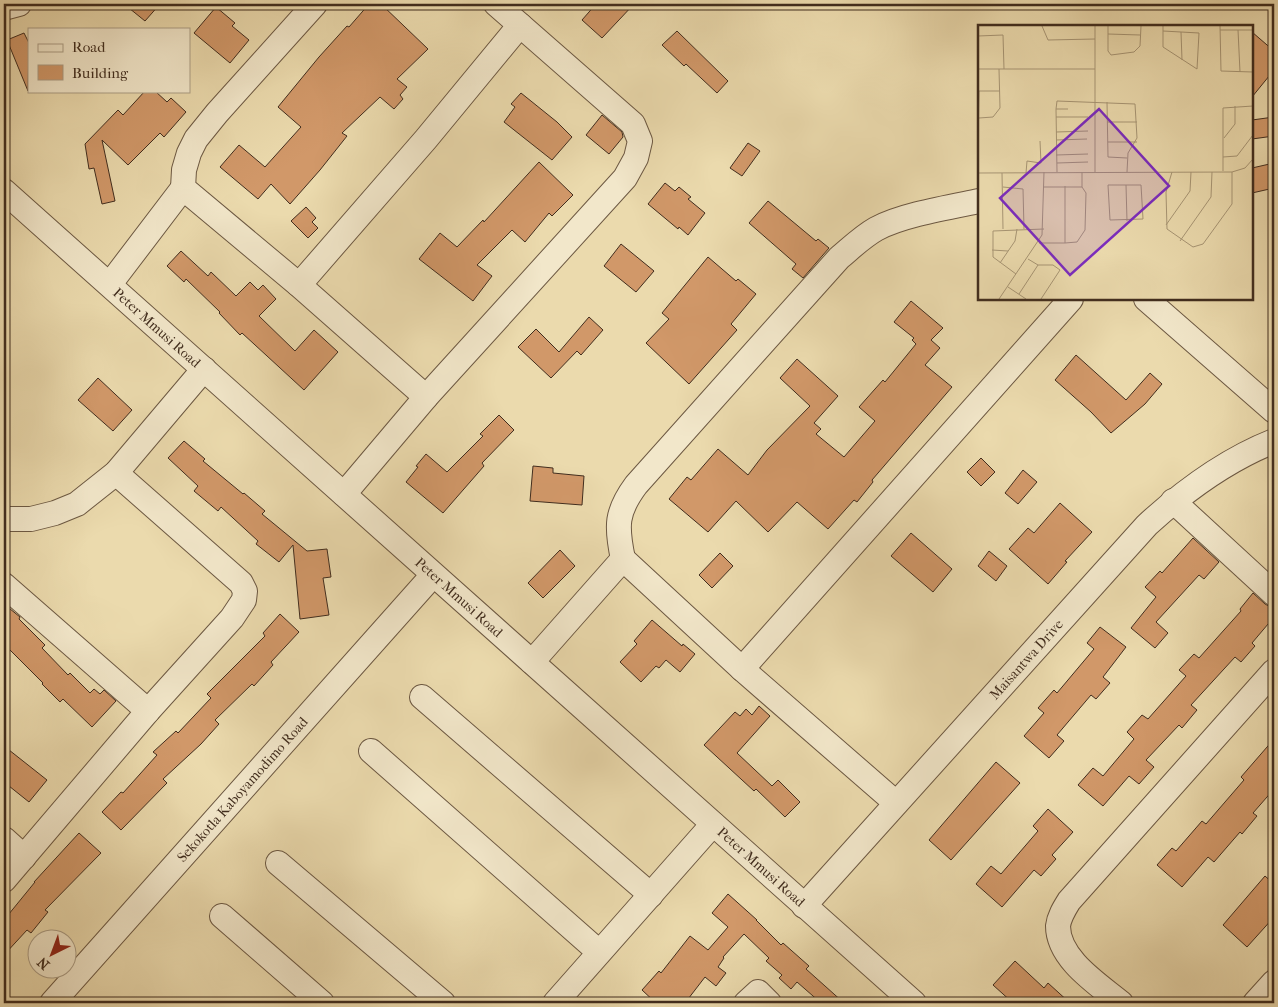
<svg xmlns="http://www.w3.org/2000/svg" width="1278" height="1007" viewBox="0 0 1278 1007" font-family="'IM FELL French Canon',serif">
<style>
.building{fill:#d19869;stroke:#412d1e}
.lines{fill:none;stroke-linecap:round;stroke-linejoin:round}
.minor-casing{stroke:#6c5842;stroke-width:26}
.minor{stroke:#f2e7ca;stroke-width:24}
.labels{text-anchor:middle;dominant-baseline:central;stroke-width:4;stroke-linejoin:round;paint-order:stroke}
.street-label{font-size:14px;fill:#412d1e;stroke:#f2e7ca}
.inset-road{fill:none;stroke:#a79574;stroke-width:1}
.view{fill:#7b2cbf;fill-opacity:0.15;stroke:#7b2cbf;stroke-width:2.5}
.inset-edge{fill:none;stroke:#412d1e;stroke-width:2.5}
</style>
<rect width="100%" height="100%" fill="#ebdaad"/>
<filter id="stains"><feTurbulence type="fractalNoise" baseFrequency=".004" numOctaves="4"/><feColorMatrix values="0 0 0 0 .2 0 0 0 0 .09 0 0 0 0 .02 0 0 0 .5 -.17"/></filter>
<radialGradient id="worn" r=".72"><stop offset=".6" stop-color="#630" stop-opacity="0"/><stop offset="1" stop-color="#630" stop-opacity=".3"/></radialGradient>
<!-- building -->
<path class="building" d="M124 4H160L145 21Z
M369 4H381L428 49 397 79 407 87 400 95 403 99 394 109 380 97 342 133 347 136 320 170 290 204 271 184 258 199 220 167 239 145 265 167 301 127 278 107 319 57 347 26 349 27Z
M596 4H634L602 38 582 20Z
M216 7 235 23 232 26 249 40 230 63 194 33Z
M677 31 728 81 717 93 686 64 684 66 662 45Z
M1252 32 1274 51V70L1252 97Z
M24 33 29 43 28 91 7 40Z
M145 91H155L167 102 171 98 186 112 164 137 160 133 128 165 102 140 115 201 102 204 94 168 89 169 85 144 118 110 123 115Z
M521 93 557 122 572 137 552 160 504 122 515 107 511 104Z
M602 115 622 132 623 137 609 154 586 135Z
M1274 117V136L1252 139V120Z
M748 143 760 151 742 176 730 168Z
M539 162 573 195 552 216 549 213 525 242 512 230 477 265 492 276 473 301 419 259 440 233 457 247 483 220 484 222Z
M1274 163V188L1252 193V168Z
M665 183 675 191 679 187 691 197 688 199 705 213 688 235 679 227 678 229 648 204Z
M768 201 816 241 818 239 829 248 803 278 792 269 796 264 749 223Z
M306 207 316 218 312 222 318 228 308 238 291 221Z
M621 244 654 271 636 292 604 266Z
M181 251 208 276 211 272 236 296 250 282 258 290 263 285 276 299 259 316 295 351 314 330 338 352 304 390 242 333 240 335 219 313 220 312 186 279 184 282 167 266Z
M708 257 736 281 738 279 756 294 731 324 737 330 689 384 646 343 669 319 662 313Z
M911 301 943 328 931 340 940 348 925 365 952 387 872 480 873 482 857 502 854 500 828 529 797 502 768 532 736 501 708 532 669 499 687 477 691 480 718 449 748 475 767 450 810 406 780 378 797 359 838 396 814 423 821 429 816 434 844 457 875 421 859 407 883 380 885 382 916 344 912 340 914 338 894 322Z
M589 317 603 330 581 355 577 351 551 378 518 347 536 329 559 352Z
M1076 355 1126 400 1150 373 1162 384 1145 404 1111 433 1091 412 1055 380Z
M98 378 132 410 113 431 78 400Z
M499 415 514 430 482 463 484 466 443 513 406 482 418 467 416 466 426 454 447 472 483 436 480 434Z
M184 441 205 459 203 461 243 494 244 493 265 511 262 514 307 551 327 549 331 577 323 578 329 615 300 619 293 545 279 562 256 544 258 541 221 507 218 511 194 491 198 486 168 458Z
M981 458 995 472 981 486 967 472Z
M533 466 553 468V473L584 476 582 505 530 501Z
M1023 470 1037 482 1018 504 1005 493Z
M1060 503 1092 532 1065 561 1067 562 1048 584 1009 549 1028 528 1034 533Z
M911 533 952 569 933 592 891 556Z
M1193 538 1219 562 1204 579 1199 575 1156 622 1168 633 1155 648 1131 628 1156 597 1145 587 1160 571 1162 573Z
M560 550 575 566 543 598 528 583Z
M989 551 1007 566 996 581 978 566Z
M720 553 733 566 712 588 699 575Z
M1253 593 1265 604 1274 609V617L1252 643 1255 646 1241 662 1235 657 1191 705 1197 710 1182 728 1179 725 1146 760 1154 767 1139 784 1129 776 1103 806 1078 785 1093 768 1103 776 1134 739 1127 732 1142 715 1148 719 1186 676 1179 670 1194 654 1199 658 1241 611 1240 609Z
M4 604 20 617 19 619 45 645 42 648 68 675 70 673 90 693 94 689 100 694 104 690 116 701 92 727 63 699 60 702 42 684 43 683 4 644Z
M280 614 299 632 271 662 273 665 254 686 252 684 215 720 219 724 201 744 163 779 167 783 121 830 102 812 121 792 123 793 157 755 153 752 176 731 178 733 211 698 207 694 265 636 263 633Z
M652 620 682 646 683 644 695 654 680 672 666 660 659 668 656 666 641 682 620 662 637 644 634 641Z
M1100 627 1126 647 1103 677 1110 683 1096 699 1091 695 1057 735 1064 741 1049 758 1024 736 1044 713 1038 708 1054 690 1057 693 1094 649 1087 643Z
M759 706 770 716 737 753 772 786 778 780 800 802 785 817 756 789 754 791 704 745 735 712 740 716 746 709 752 715Z
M1274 739V789L1253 813 1257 816 1242 834 1240 832 1214 862 1208 857 1182 887 1157 865 1172 848 1176 851 1202 821 1206 824 1244 780 1241 777Z
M4 746 47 780 29 802 4 782Z
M996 762 1020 783 951 860 929 840Z
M1048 809 1073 832 1052 855 1056 859 1041 876 1034 870 1002 907 976 884 991 866 1001 874 1038 831 1033 826Z
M79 833 101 853 45 910 48 912 31 933 27 930 4 955V920L35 882H34Z
M1265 876 1274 884V917L1247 947 1223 925Z
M728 894 757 920H756L781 945 783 943 809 966 806 969 844 1003H821L797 982 791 989 779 978 782 975 766 961 769 958 744 934 723 957 724 958 718 967 726 973 716 986 705 977 685 1003H656L642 990 659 971 661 973 690 936 708 950 728 927 712 913Z
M1015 961 1044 988 1048 983 1070 1003H1013L993 985Z"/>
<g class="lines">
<!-- minor casing -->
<g class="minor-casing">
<g id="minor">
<path d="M315 4 217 113 196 139 189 153 184 170 183 188 299 285 426 397 625 178 636 158 640 141 633 124 496 4"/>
<path d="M4 8 19 4"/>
<path id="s1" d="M4 191 914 1003"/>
<path d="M110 284 183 188"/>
<path d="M299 285 426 139 520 25"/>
<path d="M1146 299 1274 411"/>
<path d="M344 494 426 397"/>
<path d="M1173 501 1274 594"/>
<path d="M4 519H31L55 513 77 504 116 473 204 369"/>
<path d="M623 559C616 526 616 512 636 485L839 258C851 248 862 237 876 229 901 215 950 207 979 201"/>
<path d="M4 585 148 711"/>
<path d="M532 662 623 559 742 669 896 803"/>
<path d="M742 669 1071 299"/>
<path d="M422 697 651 895"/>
<path d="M371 751 599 952"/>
<path d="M4 839 24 857"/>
<path d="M278 863 443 1003"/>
<path d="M4 880 148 711 232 618 244 600 245 591 241 583 116 473"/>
<path id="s2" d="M804 906 1147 525C1184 491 1226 460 1274 441"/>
<path d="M222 916 322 1003"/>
<path id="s3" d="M52 1003 433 575"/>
<path d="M555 1003 713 824"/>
<path d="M746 1003 758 992 769 1003"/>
<path d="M1121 1003C1098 984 1058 959 1058 926 1059 917 1064 909 1069 901L1274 671"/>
<path d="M1255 1003 1274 982"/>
</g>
</g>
<!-- minor -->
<use href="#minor" class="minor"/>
</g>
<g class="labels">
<!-- street labels -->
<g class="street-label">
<text stroke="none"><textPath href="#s1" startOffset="205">Peter Mmusi Road</textPath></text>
<text stroke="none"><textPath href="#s1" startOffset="610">Peter Mmusi Road</textPath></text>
<text stroke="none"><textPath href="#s2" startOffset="332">Maisantwa Drive</textPath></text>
<text stroke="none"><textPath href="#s3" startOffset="286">Sekokotla Kaboyamodimo Road</textPath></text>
<text stroke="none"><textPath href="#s1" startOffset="1015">Peter Mmusi Road</textPath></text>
</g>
</g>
<!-- overview -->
<g transform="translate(978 25)">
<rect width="275" height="275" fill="#ebdaad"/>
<path class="inset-road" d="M64 1 70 15 117 14M117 1V147M130 1V26L133 30 156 27 162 21 163 1M242 1 243 46 275 47M242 5H275M260 5 262 47M185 6 221 8 219 44 185 22V1M203 7 204 35M130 9 162 10M0 11 25 10 26 44M0 44H117M1 66H22M129 77 130 132 149 133M78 84 79 76 157 79 159 113 150 128 149 147M78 92H110M1 93 15 92 22 83 21 44M129 97H159M78 107 110 106M246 113 257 99V81M78 115 109 114M0 116 1 66M130 117H159M78 130 110 129M245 132 259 131 275 110M79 138 110 137M245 146V83L275 81M79 147 78 84H90M194 147 188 167 189 204 215 222 225 219 254 179V147M0 148 254 147 267 143 275 134M24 148 25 204M48 148 49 136 63 138 62 116M130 160H163L165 194 132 195ZM148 160 149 196M25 162 45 164 46 204M66 162H104V147M188 200 212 166 213 147M202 216 233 172 234 147M61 218H87V161M87 218 99 217 107 205 108 168 104 162M14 225 30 226M50 234 60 240H75L82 245 63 274M22 238 37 216 39 204M38 249 15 232V206L66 204M30 262 48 274M41 269 60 240M21 274 64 210 66 147"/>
<path class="view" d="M121 84 191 161 92 250 22 173Z"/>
<rect width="275" height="275" class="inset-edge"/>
</g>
<!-- margin -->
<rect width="1278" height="1007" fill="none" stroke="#ebdaad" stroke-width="20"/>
<rect x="5" y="5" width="1268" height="997" fill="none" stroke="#412d1e" stroke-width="2.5"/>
<rect x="10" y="10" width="1258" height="987" fill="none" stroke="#412d1e"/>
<!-- legend -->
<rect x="28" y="28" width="162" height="65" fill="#f2e7ca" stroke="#ab9d85"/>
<rect x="38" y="44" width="25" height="8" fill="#f2e7ca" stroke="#ab9d85"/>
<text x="72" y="52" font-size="15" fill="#412d1e">Road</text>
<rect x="38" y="65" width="25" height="15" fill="#d19869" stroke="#ab9d85"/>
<text x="72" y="78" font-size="15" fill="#412d1e">Building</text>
<!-- north arrow -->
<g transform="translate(52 954) rotate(222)"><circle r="24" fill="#f2e7ca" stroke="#ab9d85"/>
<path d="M0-4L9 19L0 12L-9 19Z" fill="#8f2418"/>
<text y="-8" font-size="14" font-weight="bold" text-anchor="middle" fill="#412d1e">N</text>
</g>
<rect width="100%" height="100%" filter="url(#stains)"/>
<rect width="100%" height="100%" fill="url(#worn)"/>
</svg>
